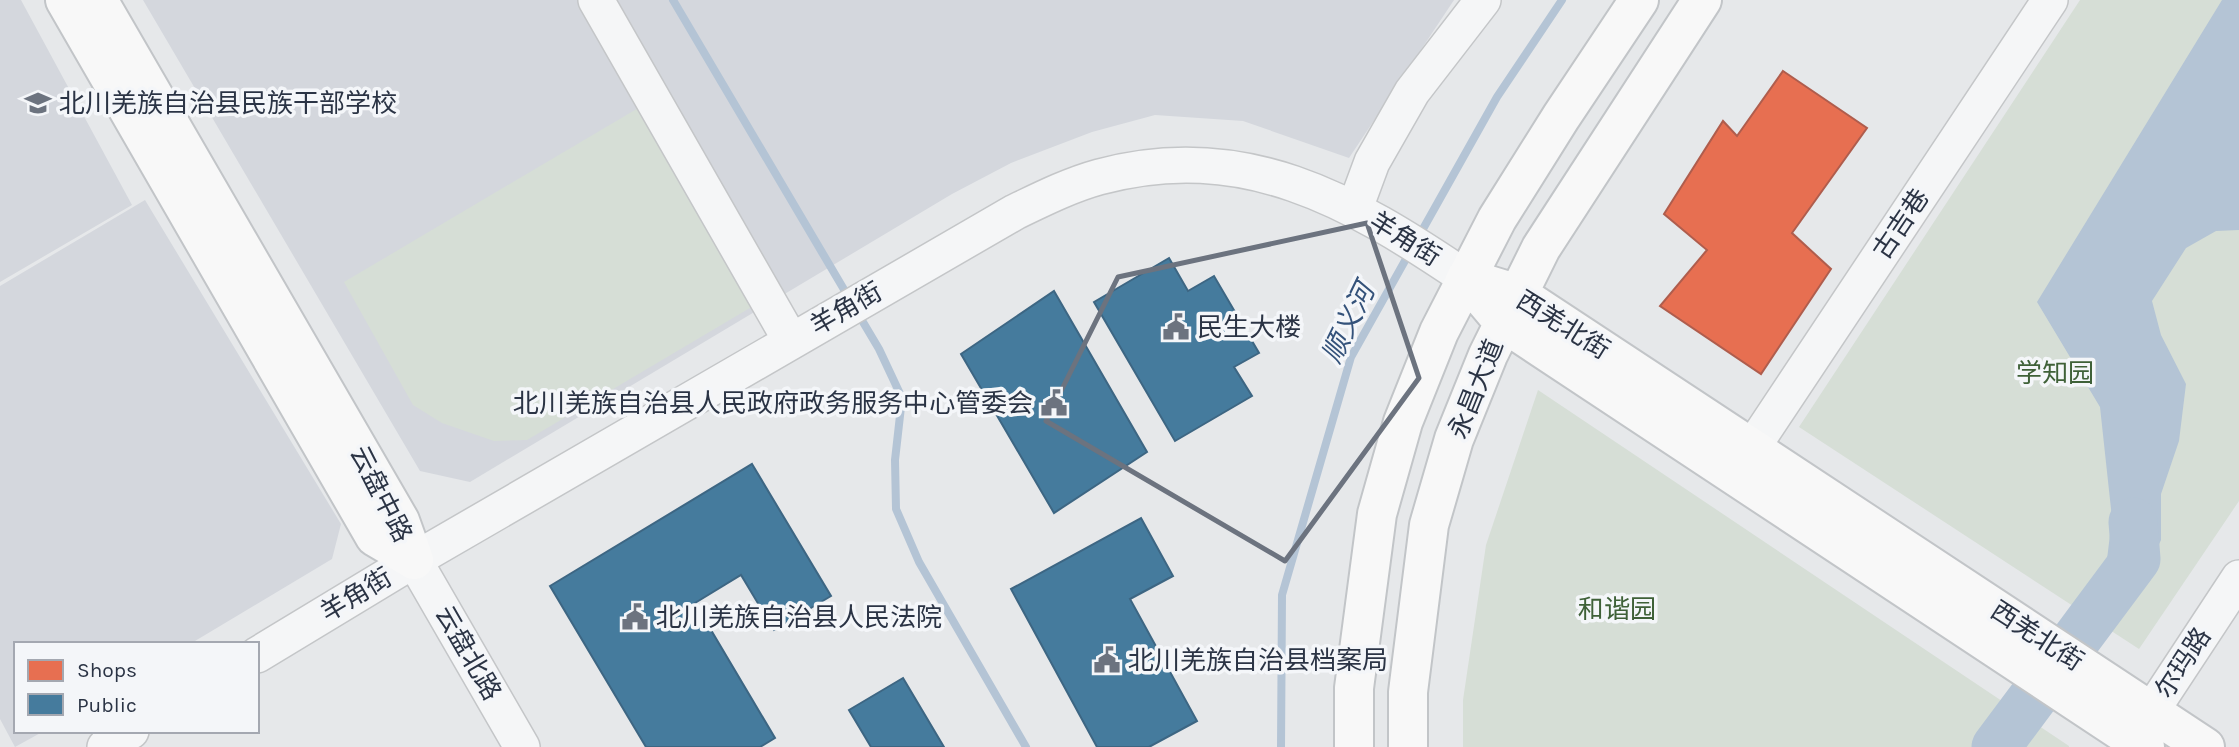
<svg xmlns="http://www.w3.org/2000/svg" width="2239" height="747" viewBox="0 0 2239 747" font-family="Karla,'Noto Sans SC',sans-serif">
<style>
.built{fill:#d4d7dd}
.green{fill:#d6ded6}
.water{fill:#b4c4d5}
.shops{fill:#e76f51;stroke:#af5d4d;stroke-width:2}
.public{fill:#457b9d;stroke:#3d6683;stroke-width:2}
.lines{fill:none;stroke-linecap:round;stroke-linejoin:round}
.stream{stroke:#b4c4d5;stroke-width:8}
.river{stroke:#b4c4d5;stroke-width:49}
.minor-casing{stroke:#c4c6c8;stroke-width:38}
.major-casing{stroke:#c2c5c8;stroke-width:42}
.minor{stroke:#f5f6f7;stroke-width:35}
.major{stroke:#f8f8f8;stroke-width:38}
.marked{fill:none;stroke:#6c737f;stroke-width:5;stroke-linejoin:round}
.labels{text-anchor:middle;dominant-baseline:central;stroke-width:7;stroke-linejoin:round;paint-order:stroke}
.poi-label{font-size:26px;fill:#2b3445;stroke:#f4f6f9;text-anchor:start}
.street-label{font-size:26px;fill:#2b3445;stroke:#f4f6f9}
.park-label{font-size:26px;fill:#3f6138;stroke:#f4f6f9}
.water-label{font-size:28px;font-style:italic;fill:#34527a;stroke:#f4f6f9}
</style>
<rect width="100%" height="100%" fill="#e6e8ea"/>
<!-- built -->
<path class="built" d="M0 0H21L132 205 0 282Z
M143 0H1454L1349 158 1243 121 1155 115 1092 132 1011 163 952 194 470 482 420 471Z
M145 200 341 524 332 559 190 644H16V731H44L15 747 0 719V286Z"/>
<!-- green -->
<path class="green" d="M2080 0H2239V501L2139 649 1799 427Z
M640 107 760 302 527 440 494 441 442 423 413 405 344 282Z
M1538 390 2069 746V747H1463V700L1486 545Z"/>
<!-- water -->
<path class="water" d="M2222 0H2239V230L2216 231 2186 248 2152 301 2161 335 2186 384 2179 441 2161 494V540L2138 589 2105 576 2112 518 2100 407 2037 302Z"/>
<!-- shops -->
<path class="shops" d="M1783 71 1867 128 1792 233 1831 269 1761 374 1660 306 1707 250 1664 214 1723 121 1737 136Z"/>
<!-- public -->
<path class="public" d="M1169 258 1188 291 1214 276 1259 353 1234 367 1252 396 1175 441 1094 302Z
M1054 291 1147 452 1054 513 961 354Z
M752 464 831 596 774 630 741 575 695 603 775 738 760 747H646L550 586Z
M1141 518 1173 576 1130 599 1197 721 1149 747H1097L1011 589Z
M903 678 944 747H871L849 710Z"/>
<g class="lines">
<!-- stream -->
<path class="stream" d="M673 0 849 298
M1419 236 1497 97 1562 0
M857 312 879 349 902 398 895 460 896 509 919 562 1026 747
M1281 747 1282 595 1351 357 1411 250"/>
<!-- river -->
<path class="river" d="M1996 747 2136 559 2133 522"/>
<!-- minor casing -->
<g class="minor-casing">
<path id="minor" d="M596 0 791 341
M1355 208 1372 162 1412 92 1483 0
M1752 448 2050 0
M414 560 522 747
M257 655 414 560 1015 212C1042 199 1070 185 1099 177 1243 138 1351 200 1466 278
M2135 736 2239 578
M105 747 131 731"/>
</g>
<!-- major casing -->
<g class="major-casing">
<path id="major" d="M65 0 375 537 414 560
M98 0 400 521 414 560
M1466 278 1518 294 2205 747
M1466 278 1504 323 2145 747
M1354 747V688L1377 514 1403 422 1439 332 1497 219 1561 117 1639 0
M1408 747V692L1429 525 1454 439 1488 355 1541 248 1702 0"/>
</g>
<!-- minor -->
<use href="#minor" class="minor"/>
<!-- major -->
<use href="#major" class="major"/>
</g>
<!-- marked area -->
<path class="marked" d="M1367 223 1419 378 1285 561 1046 421 1118 277Z"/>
<!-- icons -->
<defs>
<g id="university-bare" transform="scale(2.1)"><path d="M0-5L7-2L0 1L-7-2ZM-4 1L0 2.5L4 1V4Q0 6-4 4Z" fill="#6c737f" stroke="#f4f6f9" stroke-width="2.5" paint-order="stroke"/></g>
<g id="civic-bare" transform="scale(2.1)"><path d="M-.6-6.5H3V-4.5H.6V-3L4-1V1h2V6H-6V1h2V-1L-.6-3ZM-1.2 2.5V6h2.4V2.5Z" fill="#6c737f" stroke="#f4f6f9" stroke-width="2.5" paint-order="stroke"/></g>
</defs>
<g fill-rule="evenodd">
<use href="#university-bare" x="38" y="103"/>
<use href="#civic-bare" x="1176" y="327"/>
<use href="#civic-bare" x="1054" y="403"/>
<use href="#civic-bare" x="635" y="617"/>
<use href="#civic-bare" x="1107" y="660"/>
</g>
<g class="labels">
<!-- poi labels -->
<g class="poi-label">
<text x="59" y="103">北川羌族自治县民族干部学校</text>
<text x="1197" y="327">民生大楼</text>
<text x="1033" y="403" text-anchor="end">北川羌族自治县人民政府政务服务中心管委会</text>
<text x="656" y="617">北川羌族自治县人民法院</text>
<text x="1128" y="660">北川羌族自治县档案局</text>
</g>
<!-- street labels -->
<g class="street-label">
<text transform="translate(1901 224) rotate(-56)">古吉巷</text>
<text transform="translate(1405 239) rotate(32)">羊角街</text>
<text transform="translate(846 309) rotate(-30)">羊角街</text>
<text transform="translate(1563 325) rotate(32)">西羌北街</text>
<text transform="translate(1476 389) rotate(-68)">永昌大道</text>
<text transform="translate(381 494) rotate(63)">云盘中路</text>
<text transform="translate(356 595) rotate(-31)">羊角街</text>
<text transform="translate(2037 636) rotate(33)">西羌北街</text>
<text transform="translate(468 653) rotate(60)">云盘北路</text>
<text transform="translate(2183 663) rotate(-57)">尔玛路</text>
</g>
<!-- park labels -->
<g class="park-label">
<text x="2055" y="373">学知园</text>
<text x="1617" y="609">和谐园</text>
</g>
<!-- water labels -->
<g class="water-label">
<text transform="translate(1348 323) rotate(-64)">顺义河</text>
</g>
</g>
<!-- legend -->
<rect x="14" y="642" width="245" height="91" fill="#f4f6f9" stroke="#a4a8b1" stroke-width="2"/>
<rect x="28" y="660" width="35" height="21" fill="#e76f51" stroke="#a4a8b1" stroke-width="2"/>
<text x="77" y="677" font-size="21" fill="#2b3445">Shops</text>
<rect x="28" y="694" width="35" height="21" fill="#457b9d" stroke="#a4a8b1" stroke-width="2"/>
<text x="77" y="712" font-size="21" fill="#2b3445">Public</text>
</svg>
